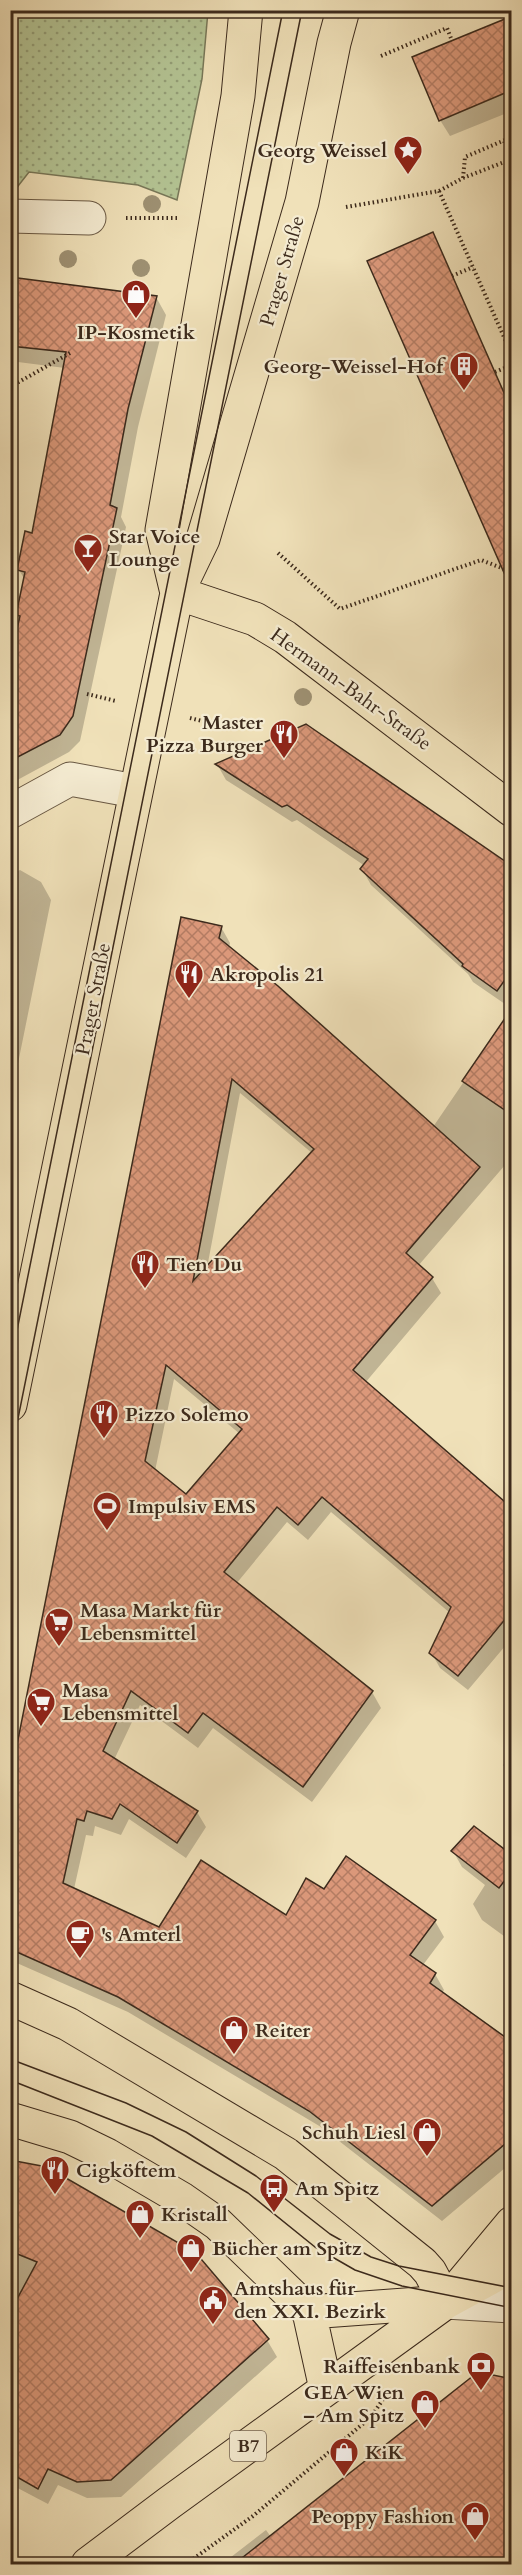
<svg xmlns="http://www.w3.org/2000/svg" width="522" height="2575" viewBox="0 0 522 2575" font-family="Cardo,serif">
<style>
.grass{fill:url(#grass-dots);stroke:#787758;stroke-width:1.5}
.shadow{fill:#0003;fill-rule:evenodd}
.building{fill:url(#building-cross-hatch);stroke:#3c2a1c;stroke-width:1.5;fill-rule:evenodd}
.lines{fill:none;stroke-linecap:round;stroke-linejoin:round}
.minor-casing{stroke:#695843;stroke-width:35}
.major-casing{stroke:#3c2a1c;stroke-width:35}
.path{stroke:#3c2a1c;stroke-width:4;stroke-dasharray:1.5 3;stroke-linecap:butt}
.minor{stroke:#f5ecd2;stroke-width:33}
.major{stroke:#f0e1b9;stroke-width:33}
.tram{stroke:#3c2a1c;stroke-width:1.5}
.tree{fill:#9e9173}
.labels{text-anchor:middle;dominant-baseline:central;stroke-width:4.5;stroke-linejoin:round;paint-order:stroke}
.shield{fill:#f5ecd2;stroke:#746453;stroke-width:1.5}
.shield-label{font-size:18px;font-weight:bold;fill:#3c2a1c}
.poi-label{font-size:20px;font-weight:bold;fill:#3c2a1c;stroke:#f5ecd2;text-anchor:start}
.street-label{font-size:20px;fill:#3c2a1c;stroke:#f5ecd2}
</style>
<defs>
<pattern id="grass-dots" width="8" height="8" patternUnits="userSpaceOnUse" patternTransform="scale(1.5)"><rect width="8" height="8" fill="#b4c494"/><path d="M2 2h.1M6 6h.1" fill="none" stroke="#949f78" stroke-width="1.8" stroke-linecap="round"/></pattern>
<pattern id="building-cross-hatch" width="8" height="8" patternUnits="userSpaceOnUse" patternTransform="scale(1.5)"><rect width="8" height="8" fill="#db987a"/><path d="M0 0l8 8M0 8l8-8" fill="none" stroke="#b37c63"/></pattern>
</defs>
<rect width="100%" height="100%" fill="#f0e1b9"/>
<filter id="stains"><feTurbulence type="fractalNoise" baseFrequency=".00333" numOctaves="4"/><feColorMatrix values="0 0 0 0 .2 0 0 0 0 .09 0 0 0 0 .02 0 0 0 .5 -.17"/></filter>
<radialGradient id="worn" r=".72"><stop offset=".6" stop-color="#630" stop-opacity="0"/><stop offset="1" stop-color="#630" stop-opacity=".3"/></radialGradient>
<!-- grass -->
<path class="grass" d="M11 10 208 11 202 79 177 200 138 185 29 172 11 195Z"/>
<!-- shadow -->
<path class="shadow" d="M512 17V111L450 136 440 120Z
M432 234 512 409V553Z
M10 278 156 297 166 315 138 427 121 517 126 527 80 741 69 752 10 784V661L21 619 18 614 25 580 19 570 34 535 65 368 10 361Z
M217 764 512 867V1009L473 982 468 974 371 885 362 869 365 866 297 820 292 822 226 780Z
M20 870 41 882 51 900 10 1103V875Z
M221 927 230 943 229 948 433 1127 512 1011V1157L418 1266 432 1278 441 1293 365 1383 504 1504 512 1490V1638L468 1690 440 1668 431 1652 450 1613 331 1512 308 1540 287 1522 236 1584 372 1692 381 1708 312 1802 213 1728 198 1748 140 1705 114 1760 197 1812 206 1827 186 1858 129 1819 121 1835 95 1826 93 1836 86 1835 74 1889 159 1929 286 1917 324 1891 435 1921 444 1937 423 1965 435 1974 444 1990 442 1993 503 2038 512 2025V2162L442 2221 321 2127 128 2012 10 1960V1785ZM240 1093 312 1153 207 1268ZM174 1379 240 1434 186 1496 155 1471Z
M512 1753V1779L503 1765Z
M453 1851 512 1857V1942L482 1920 473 1904 485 1885 462 1867Z
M10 2161 267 2340 277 2357 121 2497 87 2498 58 2485 48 2504 10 2484Z
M266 2530 271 2537 512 2564H222Z"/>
<!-- building -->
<path class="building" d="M512 16V90L439 121 412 57Z
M433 232 512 411V591L367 261Z
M10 277 157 296 128 409 110 505 117 508 73 716 60 735 10 761V660L20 616 16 615 25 572 17 570 25 531 32 533 66 352 10 346Z
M306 724 512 866V970L497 991 462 966 463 964 360 869 368 859 287 805 282 807 215 764Z
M181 917 222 926 219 938 278 986 480 1167 406 1253 433 1277 353 1370 512 1508V1611L458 1676 429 1653 451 1607 322 1497 298 1525 277 1507 224 1572 373 1691 303 1787 203 1713 188 1733 131 1691 103 1751 198 1811 177 1843 120 1804 112 1819 87 1811 84 1821 77 1819 63 1883 159 1927 201 1860 286 1915 306 1878 324 1889 346 1856 436 1920 410 1955 436 1973 430 1983 512 2042V2138L432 2206 309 2111 118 1997 10 1949V1780ZM232 1079 314 1149 193 1281ZM166 1365 242 1429 186 1494 145 1461Z
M512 1008V1115L462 1081Z
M474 1826 512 1855V1871L499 1888 451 1851Z
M10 2160 47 2167 196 2253 269 2339 111 2480 77 2482 48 2469 38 2489 10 2473V2312L37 2262 10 2251Z
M478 2372 512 2379V2565H233Z"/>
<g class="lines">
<!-- minor casing -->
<g class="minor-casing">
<path id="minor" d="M10 216 89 218
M10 812 70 779 135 791
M446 2302 512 2306"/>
</g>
<!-- major casing -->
<g class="major-casing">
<path id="major" d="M177 593 162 530 238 96 246 10
M177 593 255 619 285 637 512 810
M10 1405 177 593 203 539 302 202 334 43 343 10
M10 1998 68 2024 286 2154 422 2263 430 2272 446 2302
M10 2119 70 2137 107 2155 182 2199 218 2224 309 2312 326 2389
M457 2289 512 2223
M309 2312 446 2302
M88 2564 169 2503 446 2302 512 2266"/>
</g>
<!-- path -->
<path class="path" d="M381 56 447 28 452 41
M504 141 512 157
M463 178 465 157 512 137
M439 191 512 355
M346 207 439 191 463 178 512 159
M126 218H179
M452 276 473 267
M495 372 512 365
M10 387 70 353
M278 553 340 609 481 560 512 572
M87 694 116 701
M190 718 214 724
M186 2564 253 2516 371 2417 386 2395"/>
<!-- minor -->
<use href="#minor" class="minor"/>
<!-- major -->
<use href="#major" class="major"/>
<!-- tram -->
<path class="tram" d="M10 1365 283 10
M10 1458 302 10
M10 2059 126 2103 186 2132 256 2176 330 2234 371 2257 399 2266 512 2288
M10 2080 152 2136 248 2193 315 2247 355 2270 402 2286 512 2308"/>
</g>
<!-- trees -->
<g class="tree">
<circle cx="152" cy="204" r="9"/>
<circle cx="68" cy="259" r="9"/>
<circle cx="141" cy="268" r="9"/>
<circle cx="303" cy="697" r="9"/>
</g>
<!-- icons -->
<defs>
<g id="sight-pin" transform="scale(1.5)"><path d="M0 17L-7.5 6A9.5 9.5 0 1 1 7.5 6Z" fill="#8f2418" stroke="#f5ecd2"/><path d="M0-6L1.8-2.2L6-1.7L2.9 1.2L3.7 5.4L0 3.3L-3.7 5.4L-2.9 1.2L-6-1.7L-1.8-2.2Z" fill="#fff"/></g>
<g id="shop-pin" transform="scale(1.5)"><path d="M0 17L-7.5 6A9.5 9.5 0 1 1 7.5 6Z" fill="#8f2418" stroke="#f5ecd2"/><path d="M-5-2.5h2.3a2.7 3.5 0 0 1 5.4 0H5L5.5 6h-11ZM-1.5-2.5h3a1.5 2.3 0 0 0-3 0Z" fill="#fff"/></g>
<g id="building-pin" transform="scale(1.5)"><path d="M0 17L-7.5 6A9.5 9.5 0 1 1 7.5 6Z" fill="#8f2418" stroke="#f5ecd2"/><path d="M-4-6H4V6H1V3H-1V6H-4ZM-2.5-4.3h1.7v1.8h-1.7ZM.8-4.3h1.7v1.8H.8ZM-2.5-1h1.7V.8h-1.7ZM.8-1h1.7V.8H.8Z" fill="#fff"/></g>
<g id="bar-pin" transform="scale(1.5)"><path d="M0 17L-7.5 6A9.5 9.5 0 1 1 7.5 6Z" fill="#8f2418" stroke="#f5ecd2"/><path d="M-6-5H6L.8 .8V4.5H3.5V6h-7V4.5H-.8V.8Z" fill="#fff"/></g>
<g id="restaurant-pin" transform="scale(1.5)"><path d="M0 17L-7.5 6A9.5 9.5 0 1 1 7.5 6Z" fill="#8f2418" stroke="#f5ecd2"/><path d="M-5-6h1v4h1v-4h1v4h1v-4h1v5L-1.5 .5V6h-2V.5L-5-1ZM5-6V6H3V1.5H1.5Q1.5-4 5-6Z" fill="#fff"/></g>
<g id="stadium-pin" transform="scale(1.5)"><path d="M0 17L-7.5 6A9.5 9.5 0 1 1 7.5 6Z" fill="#8f2418" stroke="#f5ecd2"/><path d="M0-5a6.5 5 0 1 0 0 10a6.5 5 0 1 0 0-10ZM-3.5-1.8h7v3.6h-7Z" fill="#fff"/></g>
<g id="supermarket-pin" transform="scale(1.5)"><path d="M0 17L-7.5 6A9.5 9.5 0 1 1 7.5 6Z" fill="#8f2418" stroke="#f5ecd2"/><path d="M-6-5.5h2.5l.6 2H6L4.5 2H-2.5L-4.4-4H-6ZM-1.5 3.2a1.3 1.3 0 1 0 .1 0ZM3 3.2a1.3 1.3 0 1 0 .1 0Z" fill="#fff"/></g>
<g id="cafe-pin" transform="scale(1.5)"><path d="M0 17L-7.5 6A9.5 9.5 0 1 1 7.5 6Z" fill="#8f2418" stroke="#f5ecd2"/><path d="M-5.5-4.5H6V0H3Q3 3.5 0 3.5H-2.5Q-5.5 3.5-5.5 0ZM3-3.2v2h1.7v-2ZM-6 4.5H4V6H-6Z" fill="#fff"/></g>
<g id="bus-pin" transform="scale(1.5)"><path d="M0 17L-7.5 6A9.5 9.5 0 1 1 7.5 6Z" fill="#8f2418" stroke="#f5ecd2"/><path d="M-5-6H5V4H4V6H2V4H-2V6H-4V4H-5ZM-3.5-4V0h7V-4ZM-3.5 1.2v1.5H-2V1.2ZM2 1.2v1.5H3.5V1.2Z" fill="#fff"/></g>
<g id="civic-pin" transform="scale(1.5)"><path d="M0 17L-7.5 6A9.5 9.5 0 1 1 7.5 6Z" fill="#8f2418" stroke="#f5ecd2"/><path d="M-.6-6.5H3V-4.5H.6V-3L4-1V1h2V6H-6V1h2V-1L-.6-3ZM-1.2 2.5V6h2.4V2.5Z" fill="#fff"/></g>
<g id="bank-pin" transform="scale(1.5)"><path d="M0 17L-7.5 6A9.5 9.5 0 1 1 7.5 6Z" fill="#8f2418" stroke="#f5ecd2"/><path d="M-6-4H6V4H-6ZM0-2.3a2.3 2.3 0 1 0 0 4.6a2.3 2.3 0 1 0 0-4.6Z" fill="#fff"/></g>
</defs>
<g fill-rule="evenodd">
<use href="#sight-pin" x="408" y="150"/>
<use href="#shop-pin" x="136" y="294"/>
<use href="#building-pin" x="464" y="366"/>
<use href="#bar-pin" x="88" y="548"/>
<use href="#restaurant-pin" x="284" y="734"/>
<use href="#restaurant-pin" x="189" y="974"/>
<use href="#restaurant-pin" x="145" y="1264"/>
<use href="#restaurant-pin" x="104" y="1414"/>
<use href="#stadium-pin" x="107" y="1506"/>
<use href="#supermarket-pin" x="59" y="1622"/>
<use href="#supermarket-pin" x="41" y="1702"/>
<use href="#cafe-pin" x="80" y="1934"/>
<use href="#shop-pin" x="234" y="2030"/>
<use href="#shop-pin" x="427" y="2132"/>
<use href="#restaurant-pin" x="55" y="2170"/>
<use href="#bus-pin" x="274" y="2188"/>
<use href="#shop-pin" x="140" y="2214"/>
<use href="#shop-pin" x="191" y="2248"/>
<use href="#civic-pin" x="213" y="2300"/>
<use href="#bank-pin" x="481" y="2366"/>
<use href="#shop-pin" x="425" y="2404"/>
<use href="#shop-pin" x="344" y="2452"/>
<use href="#shop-pin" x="475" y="2516"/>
</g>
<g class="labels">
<!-- shield labels -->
<rect class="shield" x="230" y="2431" width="36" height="30" rx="4.5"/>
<g class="shield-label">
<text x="248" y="2446">B7</text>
</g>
<!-- poi labels -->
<g class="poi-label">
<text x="387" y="150" text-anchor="end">Georg Weissel</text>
<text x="136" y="332" text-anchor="middle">IP-Kosmetik</text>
<text x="443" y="366" text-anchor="end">Georg-Weissel-Hof</text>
<text x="109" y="536">Star Voice<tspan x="109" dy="23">Lounge</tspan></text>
<text x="263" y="722" text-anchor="end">Master<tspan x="263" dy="23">Pizza Burger</tspan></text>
<text x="210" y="974">Akropolis 21</text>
<text x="166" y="1264">Tien Du</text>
<text x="125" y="1414">Pizzo Solemo</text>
<text x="128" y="1506">Impulsiv EMS</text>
<text x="80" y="1610">Masa Markt für<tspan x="80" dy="23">Lebensmittel</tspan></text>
<text x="62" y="1690">Masa<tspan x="62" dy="23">Lebensmittel</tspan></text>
<text x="101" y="1934">'s Amterl</text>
<text x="255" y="2030">Reiter</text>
<text x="406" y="2132" text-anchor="end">Schuh Liesl</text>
<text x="76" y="2170">Cigköftem</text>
<text x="295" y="2188">Am Spitz</text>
<text x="161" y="2214">Kristall</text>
<text x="212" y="2248">Bücher am Spitz</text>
<text x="234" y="2288">Amtshaus für<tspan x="234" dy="23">den XXI. Bezirk</tspan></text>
<text x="460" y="2366" text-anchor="end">Raiffeisenbank</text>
<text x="404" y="2392" text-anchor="end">GEA Wien<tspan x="404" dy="23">– Am Spitz</tspan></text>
<text x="365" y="2452">KiK</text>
<text x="454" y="2516" text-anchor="end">Peoppy Fashion</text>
</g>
<!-- street labels -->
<g class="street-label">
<text transform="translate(282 271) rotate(-74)">Prager Straße</text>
<text transform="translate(351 689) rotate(36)">Hermann-Bahr-Straße</text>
<text transform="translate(93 999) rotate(-79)">Prager Straße</text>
</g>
</g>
<!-- margin -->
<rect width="522" height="2575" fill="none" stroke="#f0e1b9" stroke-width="36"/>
<rect x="12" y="12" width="498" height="2551" fill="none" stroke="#3c2a1c" stroke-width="3"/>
<rect x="18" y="18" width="486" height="2539" fill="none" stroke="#3c2a1c" stroke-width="1.5"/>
<rect width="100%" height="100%" filter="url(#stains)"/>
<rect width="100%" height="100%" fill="url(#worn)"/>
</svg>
